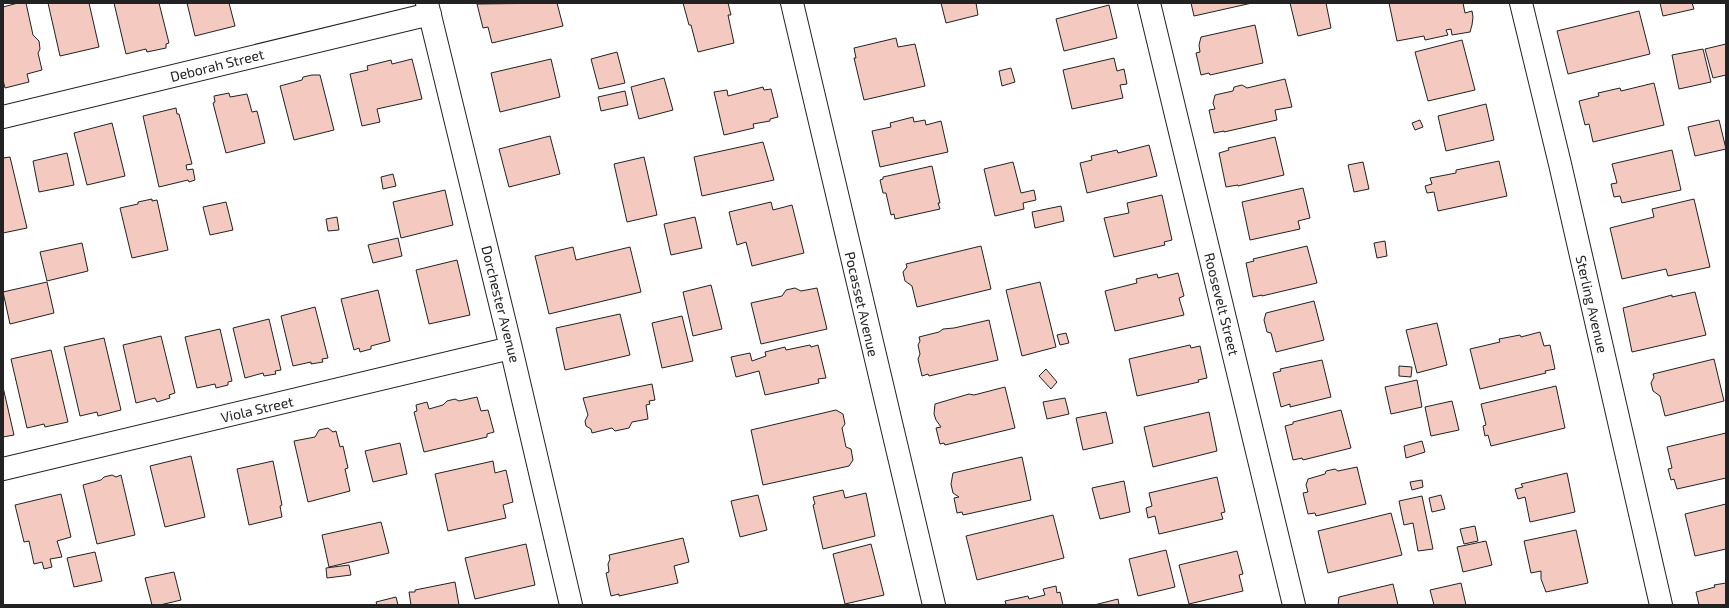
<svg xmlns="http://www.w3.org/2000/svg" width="1729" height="608" viewBox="0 0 1729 608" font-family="'Exo 2',sans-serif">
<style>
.building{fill:#f3c9c0;stroke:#222}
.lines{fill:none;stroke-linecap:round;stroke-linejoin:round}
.minor-casing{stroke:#222;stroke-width:24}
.major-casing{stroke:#222;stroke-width:24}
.minor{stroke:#fff;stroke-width:22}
.major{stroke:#fff;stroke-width:22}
.labels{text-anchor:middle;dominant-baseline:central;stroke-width:3;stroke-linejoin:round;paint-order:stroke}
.street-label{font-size:14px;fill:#222;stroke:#fff}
</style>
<rect width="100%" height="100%" fill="#fff"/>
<!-- building -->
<path class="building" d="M18 3H26L33 35 39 41 40 49 38 53 42 70 27 74 29 82 5 88 3 80V7Z
M48 3H89L99 47 60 56Z
M114 3H159L169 43 166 44V48L147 52 146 49 126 54Z
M187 3H229L235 26 195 36Z
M557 3 563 26 492 43 488 27 483 28 477 4Z
M683 3H728L731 15H728L734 43 698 52 691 25H689Z
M941 3H976L978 15 946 23Z
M1191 3H1252L1194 16Z
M1290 3H1326L1331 28 1298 36Z
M1389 3H1463L1465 13 1472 11 1473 17 1472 25 1470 32 1452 35 1451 29 1446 30 1448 35 1425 40 1424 36 1397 41Z
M1660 3H1692L1694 9 1663 16Z
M1109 5 1117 38 1064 51 1056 19Z
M1639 11 1650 54 1568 74 1557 31Z
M1255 25 1263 63 1210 75 1209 73 1201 75 1196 53 1200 52 1199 45 1201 37Z
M896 38 898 47 915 44 925 86 864 100 854 58H856L854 48Z
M1462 40 1475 90 1428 101 1415 52Z
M1726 44V75L1713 78 1705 49Z
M1703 49 1711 82 1679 89 1672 55Z
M617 52 625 83 599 89 591 59Z
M1114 58 1117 71 1124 69 1127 84 1120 85 1123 98 1072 109 1063 70Z
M412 59 422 99 377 109 380 122 362 126 350 74 368 70 367 66 391 60 392 64Z
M551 59 560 97 500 112 491 73Z
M1011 68 1015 82 1002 86 999 71Z
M312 75H320L334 130 294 140 280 86 302 80 303 77Z
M664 78 673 110 639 119 631 87Z
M1285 79 1292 107 1275 110 1277 120 1224 132V131L1214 133 1209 110 1215 109 1213 103 1215 95 1233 91 1234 87 1242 85 1247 88Z
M1654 83 1664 125 1593 142 1589 124 1585 125 1579 101 1599 96 1598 93 1620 88 1621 91Z
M763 87 764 90 771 89 778 117 770 119V121L753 124 754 128 724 135 714 92 727 90 728 96Z
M625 91 628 105 601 111 598 97Z
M229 93 230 97 247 94 252 112 257 111 265 143 226 153 213 103 215 102 214 96Z
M1486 104 1494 140 1446 151 1438 116Z
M176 108 177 114H179L192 164 186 165 187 170 193 169 195 180 189 182 188 180 159 187 143 116Z
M913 117 914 122 925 120 926 125 941 121 948 152 880 167 872 131 891 127 890 123Z
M1420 120 1423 127 1415 130 1412 123Z
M1719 120 1726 149 1695 156 1688 127Z
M112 123 125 176 87 185 74 133Z
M550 136 560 174 509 187 499 149Z
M1275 137 1284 175 1238 186V185L1226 187 1219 153 1229 150 1228 148Z
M763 142 774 180 702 196 694 157Z
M1149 145 1157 176 1087 193 1080 163 1092 160 1091 156 1117 150 1118 153Z
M1672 150 1681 190 1622 203 1620 196 1614 197 1611 184 1617 183 1612 164Z
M67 153 74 185 39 192 33 161Z
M10 157 27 228 3 233V158Z
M644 157 657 215 627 222 614 164Z
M1499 161 1507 196 1438 211 1434 192 1427 193 1425 186 1432 184 1430 178 1456 173V170Z
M1013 162 1021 193 1034 190 1036 200 1023 203 1024 209 995 216 984 169Z
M1363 162 1369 189 1354 192 1348 165Z
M932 166 940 203H938L940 209 895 219 894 214 891 215 886 193H883L880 180 883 179V177Z
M393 174 396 186 383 189 381 177Z
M1303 188 1310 218 1298 221 1300 229 1250 240 1242 202Z
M445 190 453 225 401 238 393 202Z
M1162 195 1172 240 1164 242 1165 245 1114 257 1104 218 1129 213 1127 203Z
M152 199V201L157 200 168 250 132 258 120 208 138 204V202Z
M1694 199 1710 267 1668 276 1666 269 1622 279 1610 228 1654 217 1652 209Z
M226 202 233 230 210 235 203 207Z
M771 202 773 210 792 205 804 253 752 266 746 242 737 245 729 212Z
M1061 206 1064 221 1035 228 1032 212Z
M337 217 339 230 328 231 326 219Z
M695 217 702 248 671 255 664 224Z
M398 238 402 256 373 263 368 245Z
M1385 241 1387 256 1377 258 1374 243Z
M82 243 88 271 47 281 40 252Z
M981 246 991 289 917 307 912 286 905 281 903 272 907 267 906 264Z
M1307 246 1317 283 1262 296V295L1253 297 1246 263 1254 261 1253 259Z
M573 247 576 260 630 247 641 292 549 314 535 256Z
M457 260 470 315 429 324 416 270Z
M1178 273 1184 296 1179 298 1184 315 1115 331 1105 291 1137 283 1136 279 1157 274 1158 278Z
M47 282 54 313 10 324 3 292Z
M1040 282 1056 347 1022 356 1006 290Z
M711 285 722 329 693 336 683 292Z
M795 288 801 291 817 288 827 329 761 344 751 303 782 296 786 290Z
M378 290 390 341 371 346V349L360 352 359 348 354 350 341 299Z
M1695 292 1706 335 1632 352 1623 308 1672 295V297Z
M1314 301 1324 340 1276 352 1271 333 1267 332 1264 320 1266 313Z
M315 307 328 358 322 359 323 362 311 364V362L293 366 281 316Z
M620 314 630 355 565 370 556 328Z
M682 316 693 361 662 368 652 323Z
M269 319 281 370 275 371 276 374 264 376 263 373 245 378 233 328Z
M989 320 998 360 929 376 928 374 922 376 918 359 920 354 918 345 920 341 919 337 939 332 943 329 954 328Z
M1437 323 1447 365 1417 373 1406 330Z
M220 329 232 381 228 382V385L216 388 215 384 197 388 185 337Z
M1540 332 1544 346 1550 345 1555 369 1545 371 1546 373 1480 389 1470 349 1500 342 1499 339 1520 335 1521 337Z
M1066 333 1069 343 1060 345 1057 335Z
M161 336 175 393 169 395 170 398 157 402 155 398 136 403 123 345Z
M104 338 121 410 98 416 97 412 80 416 64 347Z
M810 345 811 347 818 345 826 378 818 379 819 383 765 395 759 371 736 377 731 357 750 353 752 361 766 356 765 352 785 347 786 350Z
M1190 345 1191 348 1200 346 1207 378 1198 380 1199 382 1137 396 1129 359Z
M51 350 68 422 45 427 44 424 27 428 11 359Z
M1714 359 1724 401 1665 416 1660 396 1653 391 1651 383 1654 377 1653 374Z
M1322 360 1331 397 1290 407V404L1281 407 1273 373 1281 371 1280 369Z
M1399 366 1412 367 1411 377 1399 376Z
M1046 369 1057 382 1051 389 1039 376Z
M1417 380 1422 407 1391 414 1385 387Z
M652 384 655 400 649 401 650 404 646 405 648 419 632 422 629 428 615 431 612 428 592 433 591 429 586 426 585 421 588 415 583 398Z
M1556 386 1565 428 1491 446 1488 435 1485 436 1483 426 1486 425 1481 404Z
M3 387 14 435 3 437Z
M1005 387 1015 428 945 445 944 443 940 444 936 428 941 427 936 420 934 414 935 404 969 394 974 395Z
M477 397 481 411 488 410 494 432 487 434V437L424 452 414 412 417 411 416 405 427 402 429 409 443 405 447 401 455 399 459 401Z
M1065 398 1069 414 1047 419 1043 402Z
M1452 401 1459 430 1431 436 1425 407Z
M836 410 843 414 845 424 842 428 846 447 851 449 853 460 849 466 763 485 751 430Z
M1341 410 1351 448 1303 460 1302 458 1293 460 1285 426 1293 424V422Z
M1106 412 1113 443 1083 450 1076 418Z
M1209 412 1217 451 1153 467 1144 427Z
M328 428 333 432 336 431 340 447 343 446 348 468 345 469 350 491 308 502 294 441 315 437 319 430Z
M1726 433V478L1677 489 1674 479 1671 480 1668 469 1672 468 1667 447Z
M1422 441 1425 452 1406 458 1404 446Z
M400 443 407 474 373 482 365 451Z
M191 456 205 517 165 527 150 466Z
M1022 457 1031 500 963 515 962 512 957 513 954 498 959 497 953 493 951 484 953 473Z
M273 461 282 505 280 506 282 517 249 525 237 469Z
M493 461 495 473 506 470 513 502 503 505 506 518 448 531 435 474Z
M1357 467 1366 504 1316 516 1315 513 1308 514 1303 493 1308 492 1306 485 1308 479 1325 474 1326 471 1335 469 1338 471Z
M1567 473 1575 512 1530 522 1525 497 1518 499 1515 489 1523 487 1521 484Z
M112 475 116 477 121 475 135 535 97 544 83 485 101 480 104 477Z
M1217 477 1225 512 1221 513 1223 519 1159 534 1155 516 1148 518 1146 508 1152 506 1149 493Z
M1422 480 1423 487 1412 490 1410 482Z
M1124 481 1130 512 1100 519 1092 488Z
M843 490 845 498 866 493 875 536 823 549 813 505 815 504 813 497Z
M61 494 71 537 57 541 62 557 50 559 52 567 44 569 42 562 34 564 29 541 24 542 15 505Z
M758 495 767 530 740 537 731 501Z
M1441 495 1445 509 1432 512 1429 498Z
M1422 496 1433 549 1418 551 1413 523 1404 525 1399 501Z
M1726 504V549L1695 556 1685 514Z
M1391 513 1402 555 1328 573 1318 531Z
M1053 515 1064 558 977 580 966 536Z
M381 522 389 553 329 567 322 535Z
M1475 526 1478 541 1464 544 1460 529Z
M1576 530 1588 583 1546 592 1541 579V571L1531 573 1524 541Z
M683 538 689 562 674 566 678 583 619 596V594L611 596 606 573 609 572 608 564 610 559 609 555Z
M1486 541 1492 565 1463 572 1457 547Z
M526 544 535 585 475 599 465 558Z
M871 544 884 595 845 604 833 554Z
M1166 550 1175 587 1138 596 1129 559Z
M1237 551 1243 574 1239 575 1243 591 1189 604 1179 565Z
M95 552 102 581 74 587 67 558Z
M349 565 351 575 327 578 326 568Z
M174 572 181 600 160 605H152L145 578Z
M455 582 459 605H411L409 592H415V590Z
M1461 583 1466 605H1434L1430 590Z
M1726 583V605H1699L1696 592 1715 587 1714 585Z
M1393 584 1398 605H1338L1339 597Z
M1056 586 1057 593 1060 592 1063 605H1003L1006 604 1005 601 1028 596 1029 599 1045 595 1043 589Z
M396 597 398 605H377L376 602Z
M1118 599 1119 605H1094Z"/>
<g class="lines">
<!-- minor casing -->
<g class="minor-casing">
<path id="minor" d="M427 3 511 348 571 605
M1149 3 1294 605
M1521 3 1560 164 1661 605
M3 117 430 14
M3 469 511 348"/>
</g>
<!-- major casing -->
<g class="major-casing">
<path id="major" d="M792 3 934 605"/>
</g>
<!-- minor -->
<use href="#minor" class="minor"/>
<!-- major -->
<use href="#major" class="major"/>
</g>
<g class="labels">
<!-- street labels -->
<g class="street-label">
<text transform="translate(217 65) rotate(-14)">Deborah Street</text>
<text transform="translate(501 304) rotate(76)">Dorchester Avenue</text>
<text transform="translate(862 304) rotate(77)">Pocasset Avenue</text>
<text transform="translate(1222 304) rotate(76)">Roosevelt Street</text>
<text transform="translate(1592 304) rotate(77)">Sterling Avenue</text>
<text transform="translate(257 409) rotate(-13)">Viola Street</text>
</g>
</g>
<!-- border -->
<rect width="1729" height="608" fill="none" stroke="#222222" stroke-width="8"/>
</svg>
